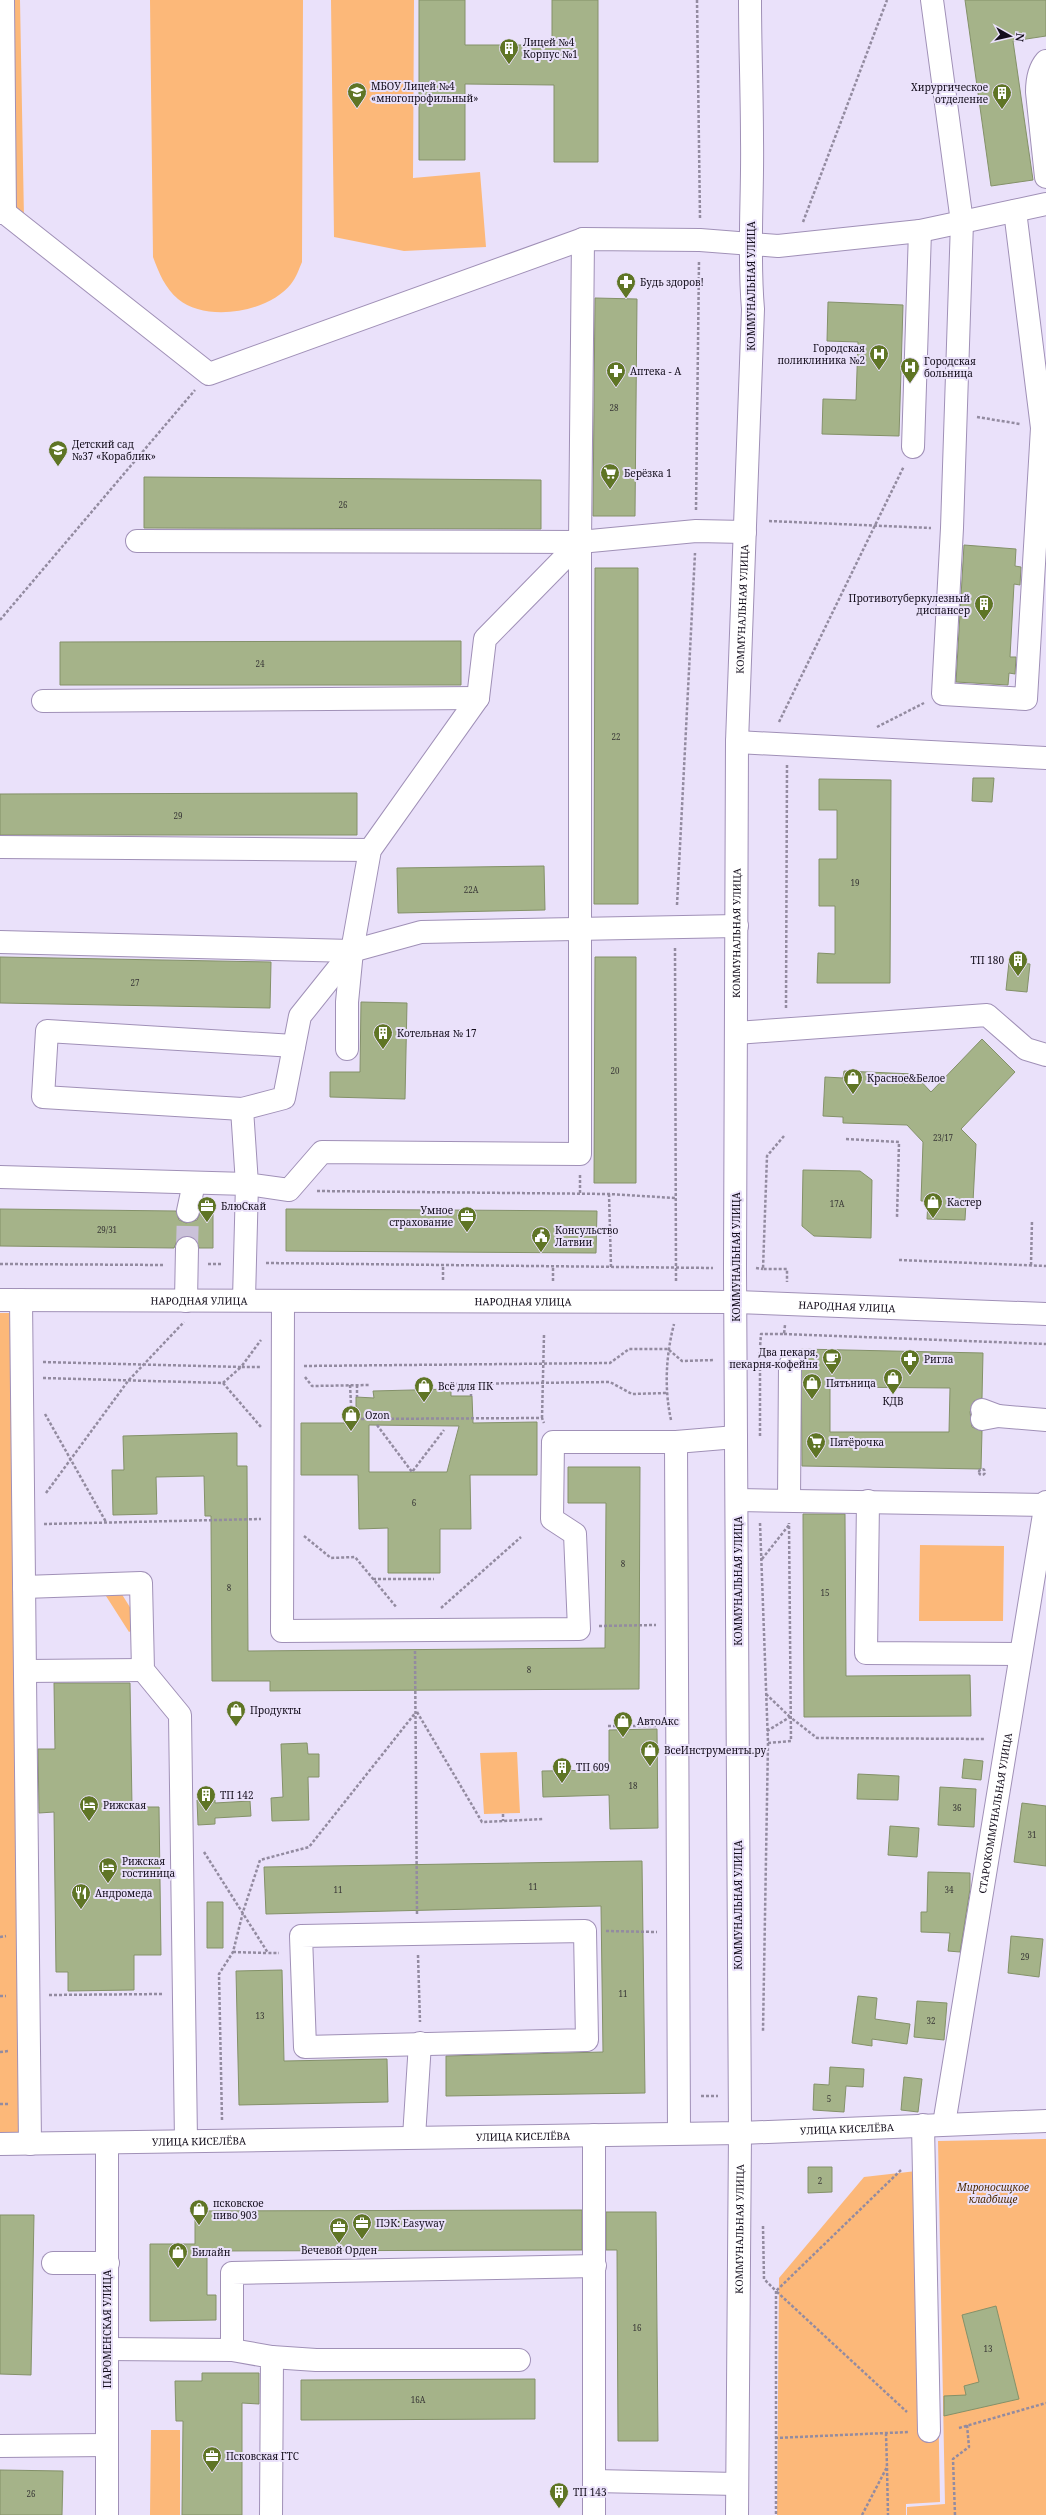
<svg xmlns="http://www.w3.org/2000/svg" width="1046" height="2515" viewBox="0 0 1046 2515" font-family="'Noto Serif',serif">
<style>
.green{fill:#fcb879}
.building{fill:#a5b389;stroke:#849169;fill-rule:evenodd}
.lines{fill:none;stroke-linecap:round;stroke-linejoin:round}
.minor-tunnel{stroke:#cac1d9;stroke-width:22;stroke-dasharray:22 11;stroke-linecap:butt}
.minor-casing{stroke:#a090b7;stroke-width:24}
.major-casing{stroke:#a090b7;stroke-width:24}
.path{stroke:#938ba0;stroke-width:2.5;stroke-dasharray:3 2;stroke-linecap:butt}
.minor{stroke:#fff;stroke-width:22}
.major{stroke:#fff;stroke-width:22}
.labels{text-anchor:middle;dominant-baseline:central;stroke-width:4;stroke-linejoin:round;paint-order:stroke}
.number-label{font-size:8px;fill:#383636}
.poi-label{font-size:10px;fill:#130d1b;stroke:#eae1fa;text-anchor:start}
.street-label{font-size:10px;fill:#130d1b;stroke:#eae1fa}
.park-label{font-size:10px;font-style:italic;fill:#4d2b02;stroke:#eae1fa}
</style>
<rect width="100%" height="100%" fill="#eae1fa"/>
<!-- green -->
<path class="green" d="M0 0H20L24 219 12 205Z
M150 0H303L302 262C299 269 296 278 291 284 269 312 207 323 178 299 165 288 159 273 153 257Z
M331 0H414L413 178 480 172 486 247 404 251 334 237Z
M0 1313H16L24 2138H0Z
M920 1545 1004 1546 1003 1621H919Z
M118 1588 141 1625 129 1632 106 1596Z
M517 1752 520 1813 484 1814 480 1753Z
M1046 2139V2515H907V2507L945 2504 938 2141Z
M934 2169 940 2502 906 2504V2515H777L779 2278 864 2177Z
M151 2430H180V2515H150Z"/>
<!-- building -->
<path class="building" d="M419 0H465V45H552V0H598V162H554V85L465 84V160H419Z
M965 0H1046V36L1013 41 1033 180 991 186Z
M595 298 637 299 635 516H593Z
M828 302 903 305 899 436 822 434 823 399 856 400 858 342 827 341Z
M144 477 541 480V529L144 528Z
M964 545 1016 549 1015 566 1021 567 1020 585 1014 584 1010 657H1016L1015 674 1009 673 1008 685 956 682Z
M595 568H638V904H594Z
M461 641V685H60V642Z
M973 778H994L992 802 972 801Z
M819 779 891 780 890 983H817L818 953 835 954V906H819V859H837V810H819Z
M357 793V835H0V794Z
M544 866 545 910 398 913 397 868Z
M0 957 271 962 270 1008 0 1003Z
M595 957H636V1183H594Z
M1009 962 1030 964 1027 992 1006 990Z
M361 1002 407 1003 405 1099 330 1097V1072H360Z
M982 1039 1015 1072 961 1129 976 1144 973 1202H966L965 1220 927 1219 928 1201H921L923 1142 907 1125 843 1123V1117L823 1116 825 1077 843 1078 844 1071 914 1074 931 1092Z
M803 1170 860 1171 872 1180 871 1238 814 1236 802 1226Z
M0 1209 176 1211 179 1220 186 1223 197 1220 201 1211H213V1248H199L194 1238 187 1236 177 1241 174 1248 0 1246Z
M286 1209 597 1211 596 1253 286 1251Z
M801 1349 983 1353 982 1398 974 1401 970 1412 972 1427 982 1431 981 1469 802 1466ZM830 1387 950 1388 949 1432H830Z
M451 1389V1396H472L473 1423 537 1422V1475H470L471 1529H440V1573H388V1528L359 1529 358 1475H301V1423H356V1397L374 1398 373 1391ZM369 1425 459 1426 447 1472H369Z
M237 1433V1466H247L248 1651 605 1648 606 1503H568V1467H640L639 1689 270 1691V1681H212L211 1516H205L204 1476 156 1477 157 1514 113 1515 112 1470H124L123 1436Z
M803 1514H845L846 1676 970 1675 971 1716 804 1717Z
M54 1683H130L132 1807H159L161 1955H134V1990L68 1991V1972H56L54 1812 39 1813 38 1749H55Z
M657 1729 658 1828 610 1829 609 1795 543 1797 542 1771 609 1770V1730Z
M307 1743 308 1754H319V1777H308L309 1820 272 1821 271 1798 283 1797 281 1744Z
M964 1759 983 1761 981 1780 962 1778Z
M858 1774 899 1776 898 1800 857 1799Z
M940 1787 976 1789 974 1827 938 1825Z
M197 1800H215V1803L250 1801 251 1816 215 1818V1824L198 1825Z
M1022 1803 1046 1806V1866L1014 1862Z
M890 1826 919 1828 917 1857 888 1855Z
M642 1861 645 2093 446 2096V2056L603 2052 601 1906 266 1914 264 1867Z
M928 1872 970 1873V1889L960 1952 948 1951 950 1933 921 1932V1912H927Z
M207 1902H223V1948H207Z
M1011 1936 1043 1939 1039 1977 1008 1973Z
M282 1970 284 2061 387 2059 388 2102 239 2105 236 1971Z
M858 1996 877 1998 875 2019 910 2024 907 2044 872 2039V2046L852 2043Z
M917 2001 947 2003 944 2040 914 2037Z
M830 2067 864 2069 863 2087 846 2086 844 2112 813 2110 814 2084 829 2085Z
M904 2077 922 2079 918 2112 901 2110Z
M808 2167H832V2192L808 2193Z
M582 2210V2250L207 2251V2295H216V2320L150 2321V2244H195V2211Z
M606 2212H656L658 2441H618L617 2250H606Z
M0 2215H34L31 2375 0 2374Z
M996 2306 1019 2399 944 2416V2396L966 2395 964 2386 979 2382 962 2315Z
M202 2373H259V2404L242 2403V2515H182L183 2421H176L175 2381H202Z
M535 2379V2419L301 2420V2380Z
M0 2470 63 2471 62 2515H0Z"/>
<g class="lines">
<!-- minor-tunnel -->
<path class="minor-tunnel" d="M187 1248 188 1211"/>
<!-- minor casing -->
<g class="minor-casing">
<g id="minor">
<path d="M3 0 5 213"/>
<path d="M932 0 962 222 952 528 943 694 1026 699 1042 428 1015 211"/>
<path d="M1046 61C1039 69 1037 81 1037 92L1046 177"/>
<path d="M0 213H5L209 374 583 239 700 240 778 246 920 231 1046 204"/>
<path d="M583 239 580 542 696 531 745 532"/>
<path d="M913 447 920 231"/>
<path d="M137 541 580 542"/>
<path d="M580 542V1154L322 1152 289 1190 247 1184 242 1109 284 1098 300 1016 352 951 370 850 478 698 485 639Z"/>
<path d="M43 701 478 698"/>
<path d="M737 742 1046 758"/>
<path d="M0 847 370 850"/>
<path d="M0 942 352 951 347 1002V1049"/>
<path d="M352 951 421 932 737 926"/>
<path d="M736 1033 987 1015 1026 1049 1046 1055"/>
<path d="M242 1109 43 1097 47 1031 294 1046"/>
<path d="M0 1177 247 1184 244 1299"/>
<path d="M188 1211 194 1183"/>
<path id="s1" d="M0 1300 736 1302 1046 1314"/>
<path d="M21 1300 30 2144"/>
<path d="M186 1301 187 1248"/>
<path d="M283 1301 282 1631 579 1629 575 1534 552 1519 553 1442H676L736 1437"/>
<path d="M998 1416 1046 1420"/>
<path d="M982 1419 998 1416 982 1410"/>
<path d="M676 1442 679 2133"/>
<path d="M738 1500 1046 1505"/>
<path d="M789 1500 790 1365"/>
<path d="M868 1501 866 1653 1020 1654"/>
<path d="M24 1587 141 1583 143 1670 180 1715 186 2141"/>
<path d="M25 1671 143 1670"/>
<path d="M585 1931 587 2040 305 2047 301 1936Z"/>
<path id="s2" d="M944 2124 1046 1502"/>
<path d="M923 2125 929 2431"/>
<path d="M414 2137 420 2043"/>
<path id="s3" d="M0 2144 740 2133 1046 2121"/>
<path d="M53 2263H108"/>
<path d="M107 2349 232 2350V2273L595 2266"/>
<path d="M232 2350 272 2357 271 2515"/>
<path d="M272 2357 316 2360H519"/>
<path d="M0 2446 107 2445"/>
<path d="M594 2481 737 2484"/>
<path d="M107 2515V2143"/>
<path d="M594 2515V2135"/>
</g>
</g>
<!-- major casing -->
<g class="major-casing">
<g id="major">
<path id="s4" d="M737 2515 740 2133 735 1268 737 742 753 309C748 253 753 196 752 140 752 93 750 47 750 0"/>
</g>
</g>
<!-- path -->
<path class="path" d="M697 0 700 218
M803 222 887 0
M977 417 1020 424
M696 510 699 261
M769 521 931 528
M0 620 195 390
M779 722 904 466
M877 727 924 703
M677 905 695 553
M675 948 676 1281
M786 1008 787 765
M784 1136 767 1156 763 1269H787V1282
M846 1139 899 1142 897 1217
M580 1175V1193
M317 1191 609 1194 675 1198
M609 1194 611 1267
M899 1260 1046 1266
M266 1263 713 1268
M0 1264 165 1265
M208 1264H223
M1031 1265 1032 1220
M756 1268 763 1269
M443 1280V1266
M553 1281V1267
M784 1334 1046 1344
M759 1360 761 1334H784L785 1325
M43 1362 241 1367 261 1340
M304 1366 610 1363 629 1349H668L682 1361 714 1360
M305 1377 312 1386 370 1385
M43 1378 223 1383 241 1367H261
M223 1383 261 1427
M451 1384 610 1382 632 1394 667 1393
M471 1384V1396
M350 1385 352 1423
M357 1385V1397
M45 1414 106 1522
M542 1418 544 1335
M351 1419 542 1418 544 1423
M671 1420C664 1388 666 1355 674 1324
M377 1425 412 1472 444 1430
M760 1436V1360
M979 1472a3 3 0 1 1 6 0a3 3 0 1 1-6 0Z
M46 1493 128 1381 184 1322
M760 1523 768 1743 763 2031
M44 1524 261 1519
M304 1536 331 1558 355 1557 397 1608
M762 1559 789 1525
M373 1579H434
M441 1608 521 1537
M599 1626 656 1625
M415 1651 417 1914
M766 1694 790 1717
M417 1712 482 1822 543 1819
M608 1726H657
M767 1731 790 1717 817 1738 985 1739
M768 1743 791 1741 789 1523
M503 1814V1821
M204 1852 268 1953H279
M606 1931 657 1932
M0 1937 6 1936
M233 1952 267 1953
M418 1955 420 2022
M49 1995 162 1994
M0 1996H6
M0 2052 9 2051
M701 2096H718
M0 2104H9
M222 2120 219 1974 233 1952 243 1912 260 1860 309 1847 416 1712
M901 2170 776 2291 907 2412
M763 2226 764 2279 776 2291V2515
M959 2428 1046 2403
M775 2438 909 2432
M887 2468 888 2515
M862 2515 887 2467 886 2434
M955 2515 953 2459 969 2447 967 2425"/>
<!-- minor -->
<use href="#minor" class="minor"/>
<!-- major -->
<use href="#major" class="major"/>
</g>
<!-- icons -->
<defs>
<g id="building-pin" transform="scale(1)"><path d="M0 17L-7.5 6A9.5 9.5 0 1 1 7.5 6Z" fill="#5f7525" stroke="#eae1fa"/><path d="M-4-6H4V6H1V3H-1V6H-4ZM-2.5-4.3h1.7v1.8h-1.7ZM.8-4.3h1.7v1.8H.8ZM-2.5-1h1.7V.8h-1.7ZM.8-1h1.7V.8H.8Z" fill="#fff"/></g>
<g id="school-pin" transform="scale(1)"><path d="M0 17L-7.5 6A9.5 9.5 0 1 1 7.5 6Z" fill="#5f7525" stroke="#eae1fa"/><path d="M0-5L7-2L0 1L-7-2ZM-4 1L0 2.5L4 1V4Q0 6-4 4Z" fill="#fff"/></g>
<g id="pharmacy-pin" transform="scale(1)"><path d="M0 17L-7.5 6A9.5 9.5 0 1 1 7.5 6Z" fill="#5f7525" stroke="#eae1fa"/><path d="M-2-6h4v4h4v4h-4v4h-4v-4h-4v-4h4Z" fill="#fff"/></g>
<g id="hospital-pin" transform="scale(1)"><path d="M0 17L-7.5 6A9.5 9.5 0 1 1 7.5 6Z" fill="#5f7525" stroke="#eae1fa"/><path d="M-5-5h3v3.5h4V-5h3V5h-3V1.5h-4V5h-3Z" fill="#fff"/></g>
<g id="supermarket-pin" transform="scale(1)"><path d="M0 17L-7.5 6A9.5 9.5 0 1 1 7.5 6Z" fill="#5f7525" stroke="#eae1fa"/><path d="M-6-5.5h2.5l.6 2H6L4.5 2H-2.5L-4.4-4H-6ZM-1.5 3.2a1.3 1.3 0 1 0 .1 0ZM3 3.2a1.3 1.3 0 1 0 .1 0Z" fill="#fff"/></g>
<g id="shop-pin" transform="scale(1)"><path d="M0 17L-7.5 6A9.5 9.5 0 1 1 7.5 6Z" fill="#5f7525" stroke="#eae1fa"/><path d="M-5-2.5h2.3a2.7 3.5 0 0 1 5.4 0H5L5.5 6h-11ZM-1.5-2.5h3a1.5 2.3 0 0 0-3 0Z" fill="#fff"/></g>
<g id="office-pin" transform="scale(1)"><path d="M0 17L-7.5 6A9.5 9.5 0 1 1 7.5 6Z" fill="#5f7525" stroke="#eae1fa"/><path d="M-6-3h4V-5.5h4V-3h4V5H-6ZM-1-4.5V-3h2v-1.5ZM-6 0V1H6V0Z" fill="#fff"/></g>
<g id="civic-pin" transform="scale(1)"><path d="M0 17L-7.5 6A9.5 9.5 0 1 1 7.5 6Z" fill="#5f7525" stroke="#eae1fa"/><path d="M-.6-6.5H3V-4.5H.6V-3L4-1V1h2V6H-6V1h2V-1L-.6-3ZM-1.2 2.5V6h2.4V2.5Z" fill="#fff"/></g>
<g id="cafe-pin" transform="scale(1)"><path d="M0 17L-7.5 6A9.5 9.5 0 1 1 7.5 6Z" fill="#5f7525" stroke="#eae1fa"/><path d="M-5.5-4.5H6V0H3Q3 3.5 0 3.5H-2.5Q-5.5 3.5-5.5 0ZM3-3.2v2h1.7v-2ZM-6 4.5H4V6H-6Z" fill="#fff"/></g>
<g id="hotel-pin" transform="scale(1)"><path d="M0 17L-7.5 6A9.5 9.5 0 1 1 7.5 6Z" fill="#5f7525" stroke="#eae1fa"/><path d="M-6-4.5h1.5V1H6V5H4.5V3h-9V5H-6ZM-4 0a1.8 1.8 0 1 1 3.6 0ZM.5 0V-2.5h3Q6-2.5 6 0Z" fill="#fff"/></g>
<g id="restaurant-pin" transform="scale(1)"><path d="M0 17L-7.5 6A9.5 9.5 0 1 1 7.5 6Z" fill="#5f7525" stroke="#eae1fa"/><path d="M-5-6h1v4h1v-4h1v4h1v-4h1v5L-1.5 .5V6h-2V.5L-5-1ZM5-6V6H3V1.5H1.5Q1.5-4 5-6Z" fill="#fff"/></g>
</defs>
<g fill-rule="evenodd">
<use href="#building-pin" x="509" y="48"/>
<use href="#school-pin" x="357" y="92"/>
<use href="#building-pin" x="1002" y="93"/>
<use href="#pharmacy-pin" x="626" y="282"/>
<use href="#hospital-pin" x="879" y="354"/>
<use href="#hospital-pin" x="910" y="367"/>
<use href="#pharmacy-pin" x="616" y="371"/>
<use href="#school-pin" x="58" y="450"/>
<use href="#supermarket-pin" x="610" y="473"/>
<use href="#building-pin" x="984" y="604"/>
<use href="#building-pin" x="1018" y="960"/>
<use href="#building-pin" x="383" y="1033"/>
<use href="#shop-pin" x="853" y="1078"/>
<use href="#shop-pin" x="933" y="1202"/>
<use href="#office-pin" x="207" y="1206"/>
<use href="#office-pin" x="467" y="1216"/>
<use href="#civic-pin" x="541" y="1236"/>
<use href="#cafe-pin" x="832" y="1358"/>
<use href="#pharmacy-pin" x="910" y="1359"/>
<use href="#shop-pin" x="893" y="1378"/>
<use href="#shop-pin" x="812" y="1383"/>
<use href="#shop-pin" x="424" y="1386"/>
<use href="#shop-pin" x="351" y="1415"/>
<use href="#supermarket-pin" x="816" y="1442"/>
<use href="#shop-pin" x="236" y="1710"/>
<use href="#shop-pin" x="623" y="1721"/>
<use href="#shop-pin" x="650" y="1750"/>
<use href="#building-pin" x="562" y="1767"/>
<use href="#building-pin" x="206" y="1795"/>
<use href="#hotel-pin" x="89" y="1805"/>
<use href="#hotel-pin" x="108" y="1867"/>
<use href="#restaurant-pin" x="81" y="1893"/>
<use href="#shop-pin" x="199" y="2209"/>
<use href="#office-pin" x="362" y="2223"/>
<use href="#office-pin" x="339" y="2227"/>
<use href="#shop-pin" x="178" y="2252"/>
<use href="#office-pin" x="212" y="2456"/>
<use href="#building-pin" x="559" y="2492"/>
</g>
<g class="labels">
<!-- number labels -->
<g class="number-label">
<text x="614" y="407">28</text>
<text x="343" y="504">26</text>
<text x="260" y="663">24</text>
<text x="616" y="736">22</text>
<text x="178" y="815">29</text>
<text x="855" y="882">19</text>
<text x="471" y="889">22А</text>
<text x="135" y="982">27</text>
<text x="615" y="1070">20</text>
<text x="943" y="1137">23/17</text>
<text x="837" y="1203">17А</text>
<text x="107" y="1229">29/31</text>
<text x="414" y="1502">6</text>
<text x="623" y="1563">8</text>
<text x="229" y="1587">8</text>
<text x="825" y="1592">15</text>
<text x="529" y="1669">8</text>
<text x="633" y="1785">18</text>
<text x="957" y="1807">36</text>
<text x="1032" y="1834">31</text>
<text x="533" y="1886">11</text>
<text x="338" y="1889">11</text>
<text x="949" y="1889">34</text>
<text x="1025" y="1956">29</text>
<text x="623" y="1993">11</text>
<text x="260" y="2015">13</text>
<text x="931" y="2020">32</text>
<text x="829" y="2098">5</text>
<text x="820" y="2180">2</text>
<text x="637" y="2327">16</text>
<text x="988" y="2348">13</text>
<text x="418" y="2399">16А</text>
<text x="31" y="2493">26</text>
</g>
<!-- poi labels -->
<g class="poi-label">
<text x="523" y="42">Лицей №4<tspan x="523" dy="12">Корпус №1</tspan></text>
<text x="371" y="86">МБОУ Лицей №4<tspan x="371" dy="12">«многопрофильный»</tspan></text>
<text x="988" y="87" text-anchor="end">Хирургическое<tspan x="988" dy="12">отделение</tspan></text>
<text x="640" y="282">Будь здоров!</text>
<text x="865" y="348" text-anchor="end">Городская<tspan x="865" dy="12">поликлиника №2</tspan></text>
<text x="924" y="361">Городская<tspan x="924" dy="12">больница</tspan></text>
<text x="630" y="371">Аптека - А</text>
<text x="72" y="444">Детский сад<tspan x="72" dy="12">№37 «Кораблик»</tspan></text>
<text x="624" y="473">Берёзка 1</text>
<text x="970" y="598" text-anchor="end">Противотуберкулезный<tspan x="970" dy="12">диспансер</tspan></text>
<text x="1004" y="960" text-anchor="end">ТП 180</text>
<text x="397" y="1033">Котельная № 17</text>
<text x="867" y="1078">Красное&amp;Белое</text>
<text x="947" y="1202">Кастер</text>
<text x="221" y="1206">БлюСкай</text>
<text x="453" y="1210" text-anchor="end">Умное<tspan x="453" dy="12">страхование</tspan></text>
<text x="555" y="1230">Консульство<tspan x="555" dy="12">Латвии</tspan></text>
<text x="818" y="1352" text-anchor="end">Два пекаря,<tspan x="818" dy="12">пекарня-кофейня</tspan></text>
<text x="924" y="1359">Ригла</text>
<text x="826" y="1383">Пятьница</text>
<text x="438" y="1386">Всё для ПК</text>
<text x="893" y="1401" text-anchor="middle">КДВ</text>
<text x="365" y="1415">Ozon</text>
<text x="830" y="1442">Пятёрочка</text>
<text x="250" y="1710">Продукты</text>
<text x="637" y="1721">АвтоАкс</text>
<text x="664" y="1750">ВсеИнструменты.ру</text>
<text x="576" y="1767">ТП 609</text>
<text x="220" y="1795">ТП 142</text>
<text x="103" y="1805">Рижская</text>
<text x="122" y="1861">Рижская<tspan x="122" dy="12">гостиница</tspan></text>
<text x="95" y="1893">Андромеда</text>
<text x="213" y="2203">псковское<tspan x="213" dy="12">пиво 903</tspan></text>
<text x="376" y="2223">ПЭК: Easyway</text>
<text x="339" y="2250" text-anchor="middle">Вечевой Орден</text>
<text x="192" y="2252">Билайн</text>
<text x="226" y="2456">Псковская ГТС</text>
<text x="573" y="2492">ТП 143</text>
</g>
<!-- street labels -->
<g class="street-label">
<text transform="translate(751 286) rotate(-90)">КОММУНАЛЬНАЯ УЛИЦА</text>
<text stroke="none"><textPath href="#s4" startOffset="1906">КОММУНАЛЬНАЯ УЛИЦА</textPath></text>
<text stroke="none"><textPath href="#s4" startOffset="1582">КОММУНАЛЬНАЯ УЛИЦА</textPath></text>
<text transform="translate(736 1257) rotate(-90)">КОММУНАЛЬНАЯ УЛИЦА</text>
<text stroke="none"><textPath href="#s1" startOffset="199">НАРОДНАЯ УЛИЦА</textPath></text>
<text stroke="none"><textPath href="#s1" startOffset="523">НАРОДНАЯ УЛИЦА</textPath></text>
<text stroke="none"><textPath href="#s1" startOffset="847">НАРОДНАЯ УЛИЦА</textPath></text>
<text transform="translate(738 1581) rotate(-90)">КОММУНАЛЬНАЯ УЛИЦА</text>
<text stroke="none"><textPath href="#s2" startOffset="315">СТАРОКОММУНАЛЬНАЯ УЛИЦА</textPath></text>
<text transform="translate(738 1905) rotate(-90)">КОММУНАЛЬНАЯ УЛИЦА</text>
<text stroke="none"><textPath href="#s3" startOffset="847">УЛИЦА КИСЕЛЁВА</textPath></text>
<text stroke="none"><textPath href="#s3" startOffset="523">УЛИЦА КИСЕЛЁВА</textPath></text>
<text stroke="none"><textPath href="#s3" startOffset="199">УЛИЦА КИСЕЛЁВА</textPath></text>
<text stroke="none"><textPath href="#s4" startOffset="286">КОММУНАЛЬНАЯ УЛИЦА</textPath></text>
<text transform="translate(107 2329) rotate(-90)">ПАРОМЕНСКАЯ УЛИЦА</text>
</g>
<!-- park labels -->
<g class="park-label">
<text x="993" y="2187">Мироносицкое<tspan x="993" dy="12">кладбище</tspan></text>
</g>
</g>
<!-- north arrow -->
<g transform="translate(1010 36) rotate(98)" stroke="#eae1fa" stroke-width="3" paint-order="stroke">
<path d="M0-3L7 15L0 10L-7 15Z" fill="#130d1b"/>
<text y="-6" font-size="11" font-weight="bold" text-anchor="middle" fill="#130d1b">N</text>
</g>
</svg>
